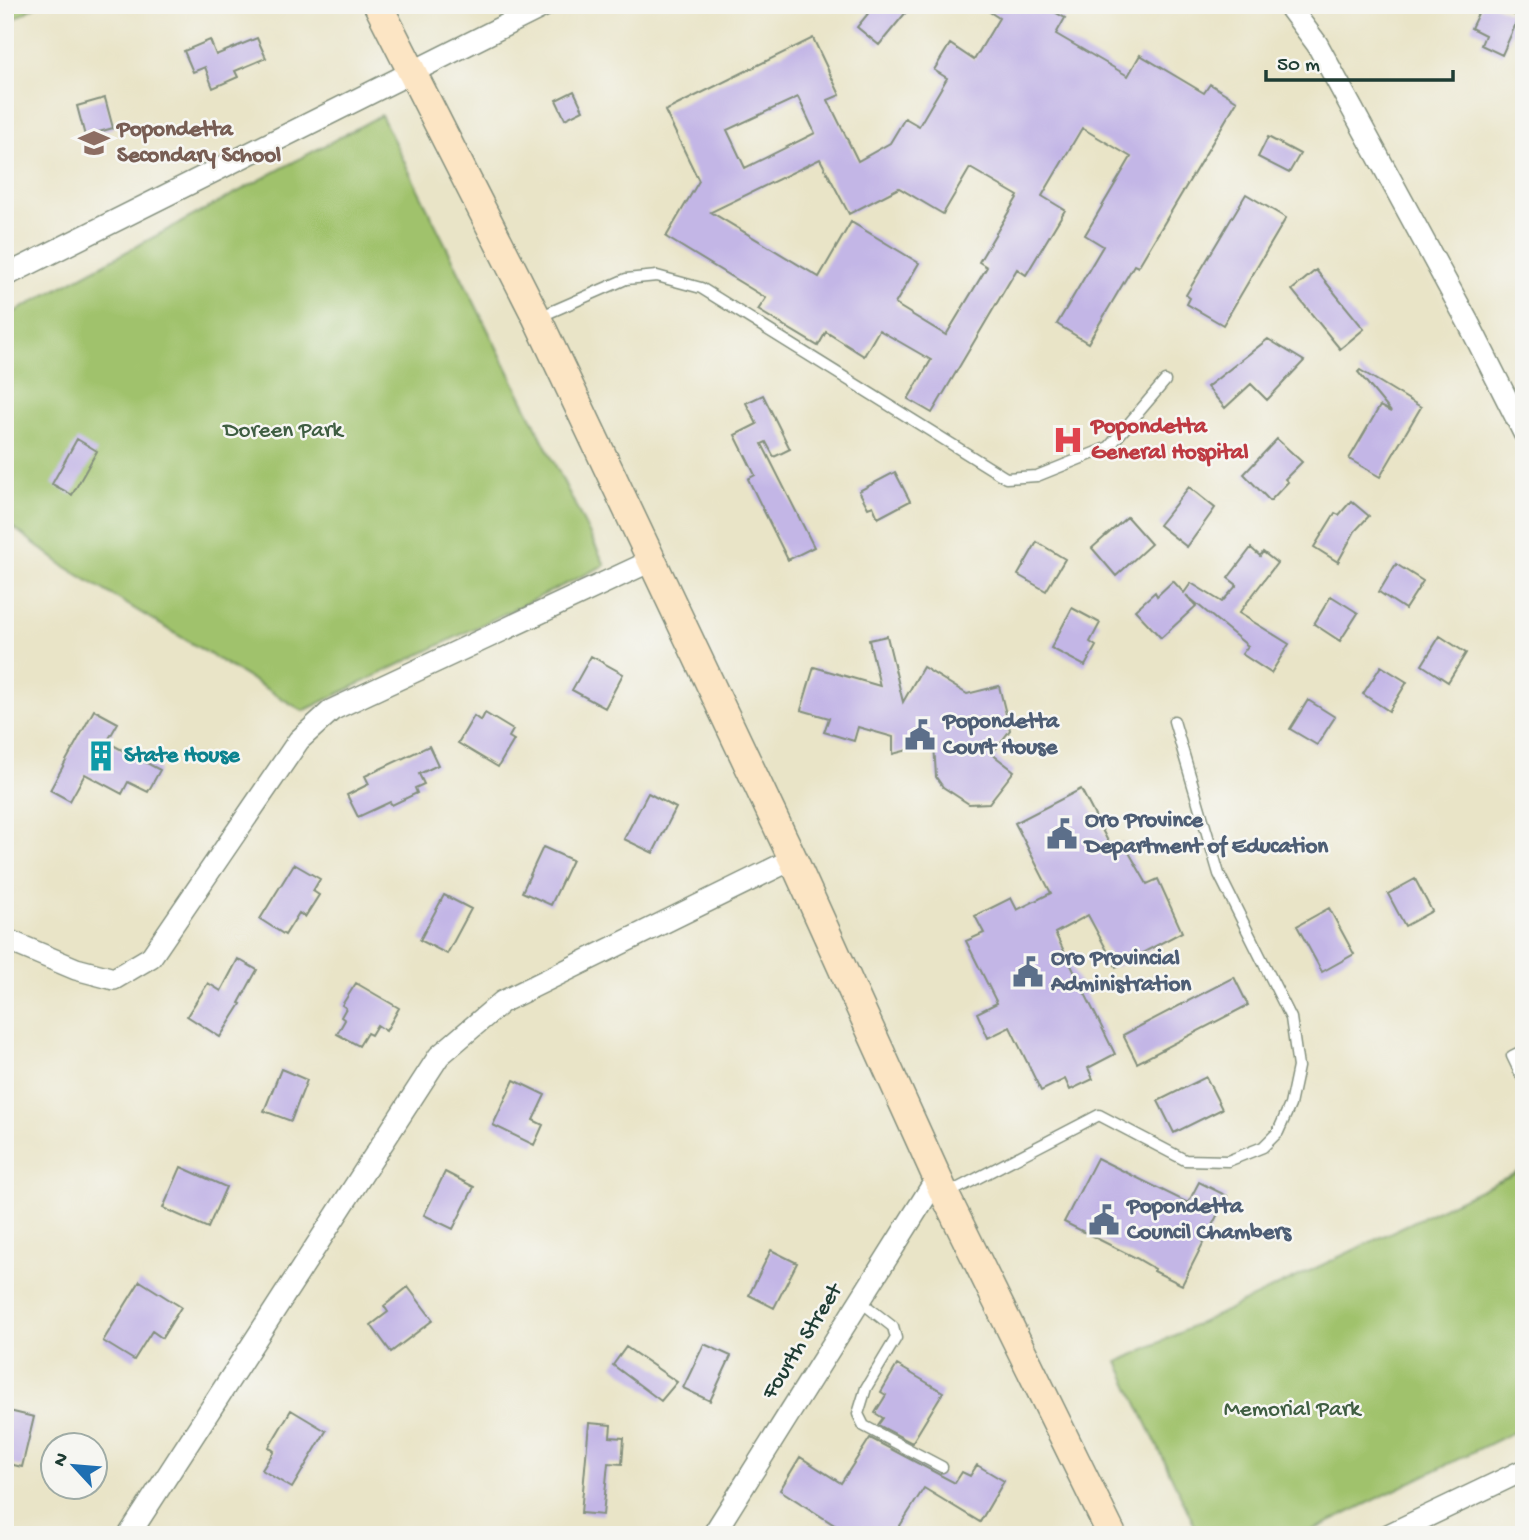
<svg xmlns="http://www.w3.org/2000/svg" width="1529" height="1540" viewBox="0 0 1529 1540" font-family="'Gochi Hand',sans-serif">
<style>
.green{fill:#a0c26c;stroke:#608050;stroke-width:2}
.building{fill:#c3b6e6;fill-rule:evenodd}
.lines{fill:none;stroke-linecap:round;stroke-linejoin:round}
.lane-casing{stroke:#84907e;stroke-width:13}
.street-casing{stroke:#84907e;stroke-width:24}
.secondary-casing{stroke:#84907e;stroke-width:31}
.lane{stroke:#fff;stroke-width:10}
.street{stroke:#fff;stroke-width:21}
.secondary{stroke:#fce5c4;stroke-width:28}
.labels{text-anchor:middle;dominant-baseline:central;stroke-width:5;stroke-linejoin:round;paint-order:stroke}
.education-label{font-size:23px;font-weight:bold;fill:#785e54;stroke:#f6f6f2;text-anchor:start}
.health-label{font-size:23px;font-weight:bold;fill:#be3a42;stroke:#f6f6f2;text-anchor:start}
.park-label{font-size:23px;fill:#3f5e42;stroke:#f6f6f2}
.service-label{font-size:23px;font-weight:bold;fill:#4e5e75;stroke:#f6f6f2;text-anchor:start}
.culture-label{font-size:23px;font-weight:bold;fill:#0d838f;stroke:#f6f6f2;text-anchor:start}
.street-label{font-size:23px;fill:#1f3d34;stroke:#f6f6f2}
</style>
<rect width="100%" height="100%" fill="#f6f6f2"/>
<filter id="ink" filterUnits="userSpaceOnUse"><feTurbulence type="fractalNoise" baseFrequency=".0143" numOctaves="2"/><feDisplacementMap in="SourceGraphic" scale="14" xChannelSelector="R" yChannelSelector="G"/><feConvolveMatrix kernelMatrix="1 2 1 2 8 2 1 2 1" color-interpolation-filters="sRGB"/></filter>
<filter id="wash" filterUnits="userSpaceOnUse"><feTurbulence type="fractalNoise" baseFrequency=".00686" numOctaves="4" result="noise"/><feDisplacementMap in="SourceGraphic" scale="28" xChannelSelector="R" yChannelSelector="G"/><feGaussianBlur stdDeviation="1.57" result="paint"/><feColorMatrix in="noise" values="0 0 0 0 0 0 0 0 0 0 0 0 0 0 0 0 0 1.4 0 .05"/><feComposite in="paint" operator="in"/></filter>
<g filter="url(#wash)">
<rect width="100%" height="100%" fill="#e9e4c7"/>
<!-- green -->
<path class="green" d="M5 5H37L5 25Z
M381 115 605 565 303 711 64 566 5 521V317Z
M1524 1169V1427L1303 1535H1199L1118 1362Z"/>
<g id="blocks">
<!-- building -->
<path class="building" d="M875 5H912L879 45 857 27Z
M979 5H1042L1065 18 1056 34 1128 76 1140 55 1204 93 1210 84 1237 101 1138 267 1134 265 1088 343 1057 324 1103 246 1085 235 1131 157 1082 128 1042 196 1065 210 1026 275 1017 269 932 413 908 399 931 360 879 330 864 356 826 332 818 346 758 310 766 298 666 237 699 181 665 111 813 38 840 95 828 100 858 161 890 143 905 118 919 126 947 78 934 70 950 44 974 60 999 18ZM798 97 815 133 745 168 727 130ZM820 159 849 214 899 188 943 214 970 168 1018 196 979 262 987 267 946 335 895 304 919 263 851 222 819 277 711 212Z
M1482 5H1493L1519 17 1502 55 1481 45 1485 35 1471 28Z
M257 38 266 58 235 71 238 77 213 88 205 67 193 72 184 51 210 40 216 55Z
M574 91 583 110 565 119 556 100Z
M105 98 113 128 85 136 77 106Z
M1268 137 1300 154 1289 173 1258 157Z
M1246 194 1286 218 1223 325 1187 304 1190 298 1186 295Z
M1316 270 1364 329 1340 349 1292 290Z
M1268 339 1304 361 1267 400 1251 384 1225 408 1207 387Z
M1360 370 1421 407 1380 477 1349 459 1380 406 1391 412 1358 372Z
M763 395 790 449 774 457 766 442 762 444 814 547 788 560 748 479 755 475 735 435 757 424 746 403Z
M77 439 97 451 72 495 52 484Z
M1277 439 1302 462 1285 479 1288 482 1270 501 1244 474Z
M895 472 910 501 878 518 873 506 868 508 859 491Z
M1189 487 1215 508 1187 547 1159 525Z
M1351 501 1369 516 1355 531 1338 562 1314 547 1335 513 1339 515Z
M1127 517 1151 544 1116 576 1092 548Z
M1037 542 1065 559 1046 591 1018 575Z
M1251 548 1260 556 1263 552 1277 563 1239 613 1289 644 1271 673 1242 654 1248 646 1186 595 1196 606 1161 638 1135 610 1155 592 1157 596 1173 581 1184 593 1191 583 1222 602 1237 585 1228 578Z
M1396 564 1423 581 1405 609 1379 592Z
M1331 596 1358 613 1340 641 1314 624Z
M1072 608 1100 623 1090 642 1096 646 1085 666 1051 648Z
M887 636 903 702 923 667 967 694 999 686 1010 730 992 754 1014 771 989 803 969 804 943 787 936 777 934 743 893 754V737L858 727 854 741 824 732 829 718 801 710 814 667 880 686 869 640Z
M1440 636 1466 653 1448 682 1422 665Z
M591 656 623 674 605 708 572 690Z
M1381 666 1407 682 1389 711 1363 694Z
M1308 700 1335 717 1317 745 1290 729Z
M94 710 118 723 107 742 160 770 148 792 128 782 122 794 85 774 70 801 50 790Z
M485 713 513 730 509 737 514 740 498 767 458 743 474 716 481 721Z
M429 746 438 765 419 774 424 784 415 788 417 793 392 805 390 802 358 817 347 795 369 784 365 776Z
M1081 789 1112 849 1123 842 1147 884 1158 879 1182 932 1116 967 1088 915 1055 933 1115 1054 1088 1068 1093 1079 1070 1090 1065 1079 1041 1091 1010 1027 988 1038 977 1013 997 1003 966 941 984 933 975 916 1011 898 1017 910 1051 893 1015 823Z
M648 793 676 808 653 853 624 839Z
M543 847 572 860 551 905 522 892Z
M294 864 320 879 313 891 319 895 305 917 299 913 285 935 260 919Z
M1415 879 1432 911 1405 926 1388 894Z
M444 895 471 909 447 954 420 940Z
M1329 908 1354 954 1322 972 1297 926Z
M238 959 257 970 239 1003 241 1004 220 1037 187 1016 208 983 221 991Z
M1234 977 1248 1005 1137 1063 1123 1035Z
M356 983 399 1008 386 1031 377 1025 371 1035 367 1033 359 1046 337 1034 345 1020 341 1017 346 1008 342 1005Z
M281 1069 307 1080 291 1121 264 1111Z
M1206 1077 1222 1109 1174 1133 1158 1101Z
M514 1080 545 1095 533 1120 543 1125 534 1145 493 1125Z
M1097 1158 1188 1203 1199 1182 1227 1196 1182 1285 1154 1271 1155 1269 1136 1258 1064 1222Z
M181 1167 226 1187 208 1228 163 1208Z
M445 1172 474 1187 453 1229 424 1215Z
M771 1250 797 1263 774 1308 749 1295Z
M140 1281 181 1307 162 1338 152 1331 134 1360 103 1341Z
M408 1287 433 1320 391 1352 371 1325 388 1312 384 1306Z
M704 1344 731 1356 710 1401 683 1388Z
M626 1347 677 1382 661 1401 613 1365Z
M897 1365 943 1392 912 1443 878 1425 883 1418 875 1413 886 1395 881 1392Z
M5 1410 34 1417 22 1467 5 1463Z
M291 1410 326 1431 292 1488 262 1470 274 1451 269 1447Z
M589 1423 611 1425 610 1437 624 1438 622 1464 608 1463 603 1515 581 1513Z
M870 1438 955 1483 962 1472 970 1476 977 1465 1004 1481 980 1522 924 1488 894 1535H850L780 1490 800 1457 841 1483Z"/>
</g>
</g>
<g filter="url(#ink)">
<use href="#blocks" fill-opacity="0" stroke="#84907e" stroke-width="2"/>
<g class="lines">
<!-- lane casing -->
<g class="lane-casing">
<path id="lane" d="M537 318 626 279 657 276 701 288 1006 478 1037 476 1109 447 1165 381
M1524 1050 1512 1056 1524 1081
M945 1195 1099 1115 1185 1160 1228 1161 1263 1147 1278 1132 1290 1105 1298 1067 1291 1018 1219 874 1174 721
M860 1301 893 1327 896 1338 866 1388 858 1414 864 1426 942 1467"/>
</g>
<!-- street casing -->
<g class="street-casing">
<path id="street" d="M1288 5 1317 44 1469 324 1524 433
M5 276 546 5
M5 941 7 940 76 969 114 979 151 957 299 740 332 710 651 561
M129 1535 439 1056 502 1002 793 859
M713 1535 937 1178
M1388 1535 1524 1470"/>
</g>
<!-- secondary casing -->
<g class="secondary-casing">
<path id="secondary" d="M378 5 537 318 793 859 945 1195 1112 1535"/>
</g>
<!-- lane -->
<use href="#lane" class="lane"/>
<!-- street -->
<use href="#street" class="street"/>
<!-- secondary -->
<use href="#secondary" class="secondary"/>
</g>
</g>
<!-- icons -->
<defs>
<g id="school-bare" transform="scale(2.415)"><path d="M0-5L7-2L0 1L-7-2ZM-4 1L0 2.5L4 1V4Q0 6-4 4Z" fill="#8d6e63" stroke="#f6f6f2" stroke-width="2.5" paint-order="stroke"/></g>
<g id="hospital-bare" transform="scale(2.415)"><path d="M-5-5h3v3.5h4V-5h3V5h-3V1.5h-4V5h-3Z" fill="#e0444e" stroke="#f6f6f2" stroke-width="2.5" paint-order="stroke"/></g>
<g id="civic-bare" transform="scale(2.415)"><path d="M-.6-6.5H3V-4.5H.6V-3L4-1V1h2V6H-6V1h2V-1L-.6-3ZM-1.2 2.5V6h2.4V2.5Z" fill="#5c6f8a" stroke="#f6f6f2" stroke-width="2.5" paint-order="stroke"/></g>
<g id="building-bare" transform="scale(2.415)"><path d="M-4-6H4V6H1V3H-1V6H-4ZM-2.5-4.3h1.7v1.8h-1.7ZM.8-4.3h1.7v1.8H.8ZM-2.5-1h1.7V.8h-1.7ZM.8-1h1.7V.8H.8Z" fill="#0f9aa8" stroke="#f6f6f2" stroke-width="2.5" paint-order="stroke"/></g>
</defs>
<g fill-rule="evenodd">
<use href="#school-bare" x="94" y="143"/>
<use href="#hospital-bare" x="1068" y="440"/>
<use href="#civic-bare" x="920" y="735"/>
<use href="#building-bare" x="101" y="756"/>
<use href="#civic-bare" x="1062" y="834"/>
<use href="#civic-bare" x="1028" y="972"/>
<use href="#civic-bare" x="1104" y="1220"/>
</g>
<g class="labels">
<!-- education labels -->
<g class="education-label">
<text x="117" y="130">Popondetta<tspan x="117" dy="26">Secondary School</tspan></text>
</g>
<!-- health labels -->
<g class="health-label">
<text x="1091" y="427">Popondetta<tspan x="1091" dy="26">General Hospital</tspan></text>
</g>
<!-- park labels -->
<g class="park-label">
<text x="283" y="431">Doreen Park</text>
<text x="1292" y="1410">Memorial Park</text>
</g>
<!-- service labels -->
<g class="service-label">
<text x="943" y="722">Popondetta<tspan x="943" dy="26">Court House</tspan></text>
<text x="1085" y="821">Oro Province<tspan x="1085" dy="26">Department of Education</tspan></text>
<text x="1051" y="959">Oro Provincial<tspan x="1051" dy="26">Administration</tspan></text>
<text x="1127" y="1207">Popondetta<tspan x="1127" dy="26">Council Chambers</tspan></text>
</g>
<!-- culture labels -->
<g class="culture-label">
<text x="124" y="756">State House</text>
</g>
<!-- street labels -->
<g class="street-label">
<text transform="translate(803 1342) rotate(-58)">Fourth Street</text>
</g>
</g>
<!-- margin -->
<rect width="1529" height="1540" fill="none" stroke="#f6f6f2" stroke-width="28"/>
<!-- north arrow -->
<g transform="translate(74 1466) rotate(296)"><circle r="33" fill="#f6f6f2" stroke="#a0aca6" stroke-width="2"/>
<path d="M0-5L12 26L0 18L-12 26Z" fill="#1f6fb2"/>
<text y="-10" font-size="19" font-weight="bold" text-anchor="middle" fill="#1f3d34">N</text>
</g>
<!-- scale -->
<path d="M1266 70v10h187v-10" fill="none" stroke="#1f3d34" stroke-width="3.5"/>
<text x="1277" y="70" font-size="21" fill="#1f3d34" stroke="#f6f6f2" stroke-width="5" paint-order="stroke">50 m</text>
</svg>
